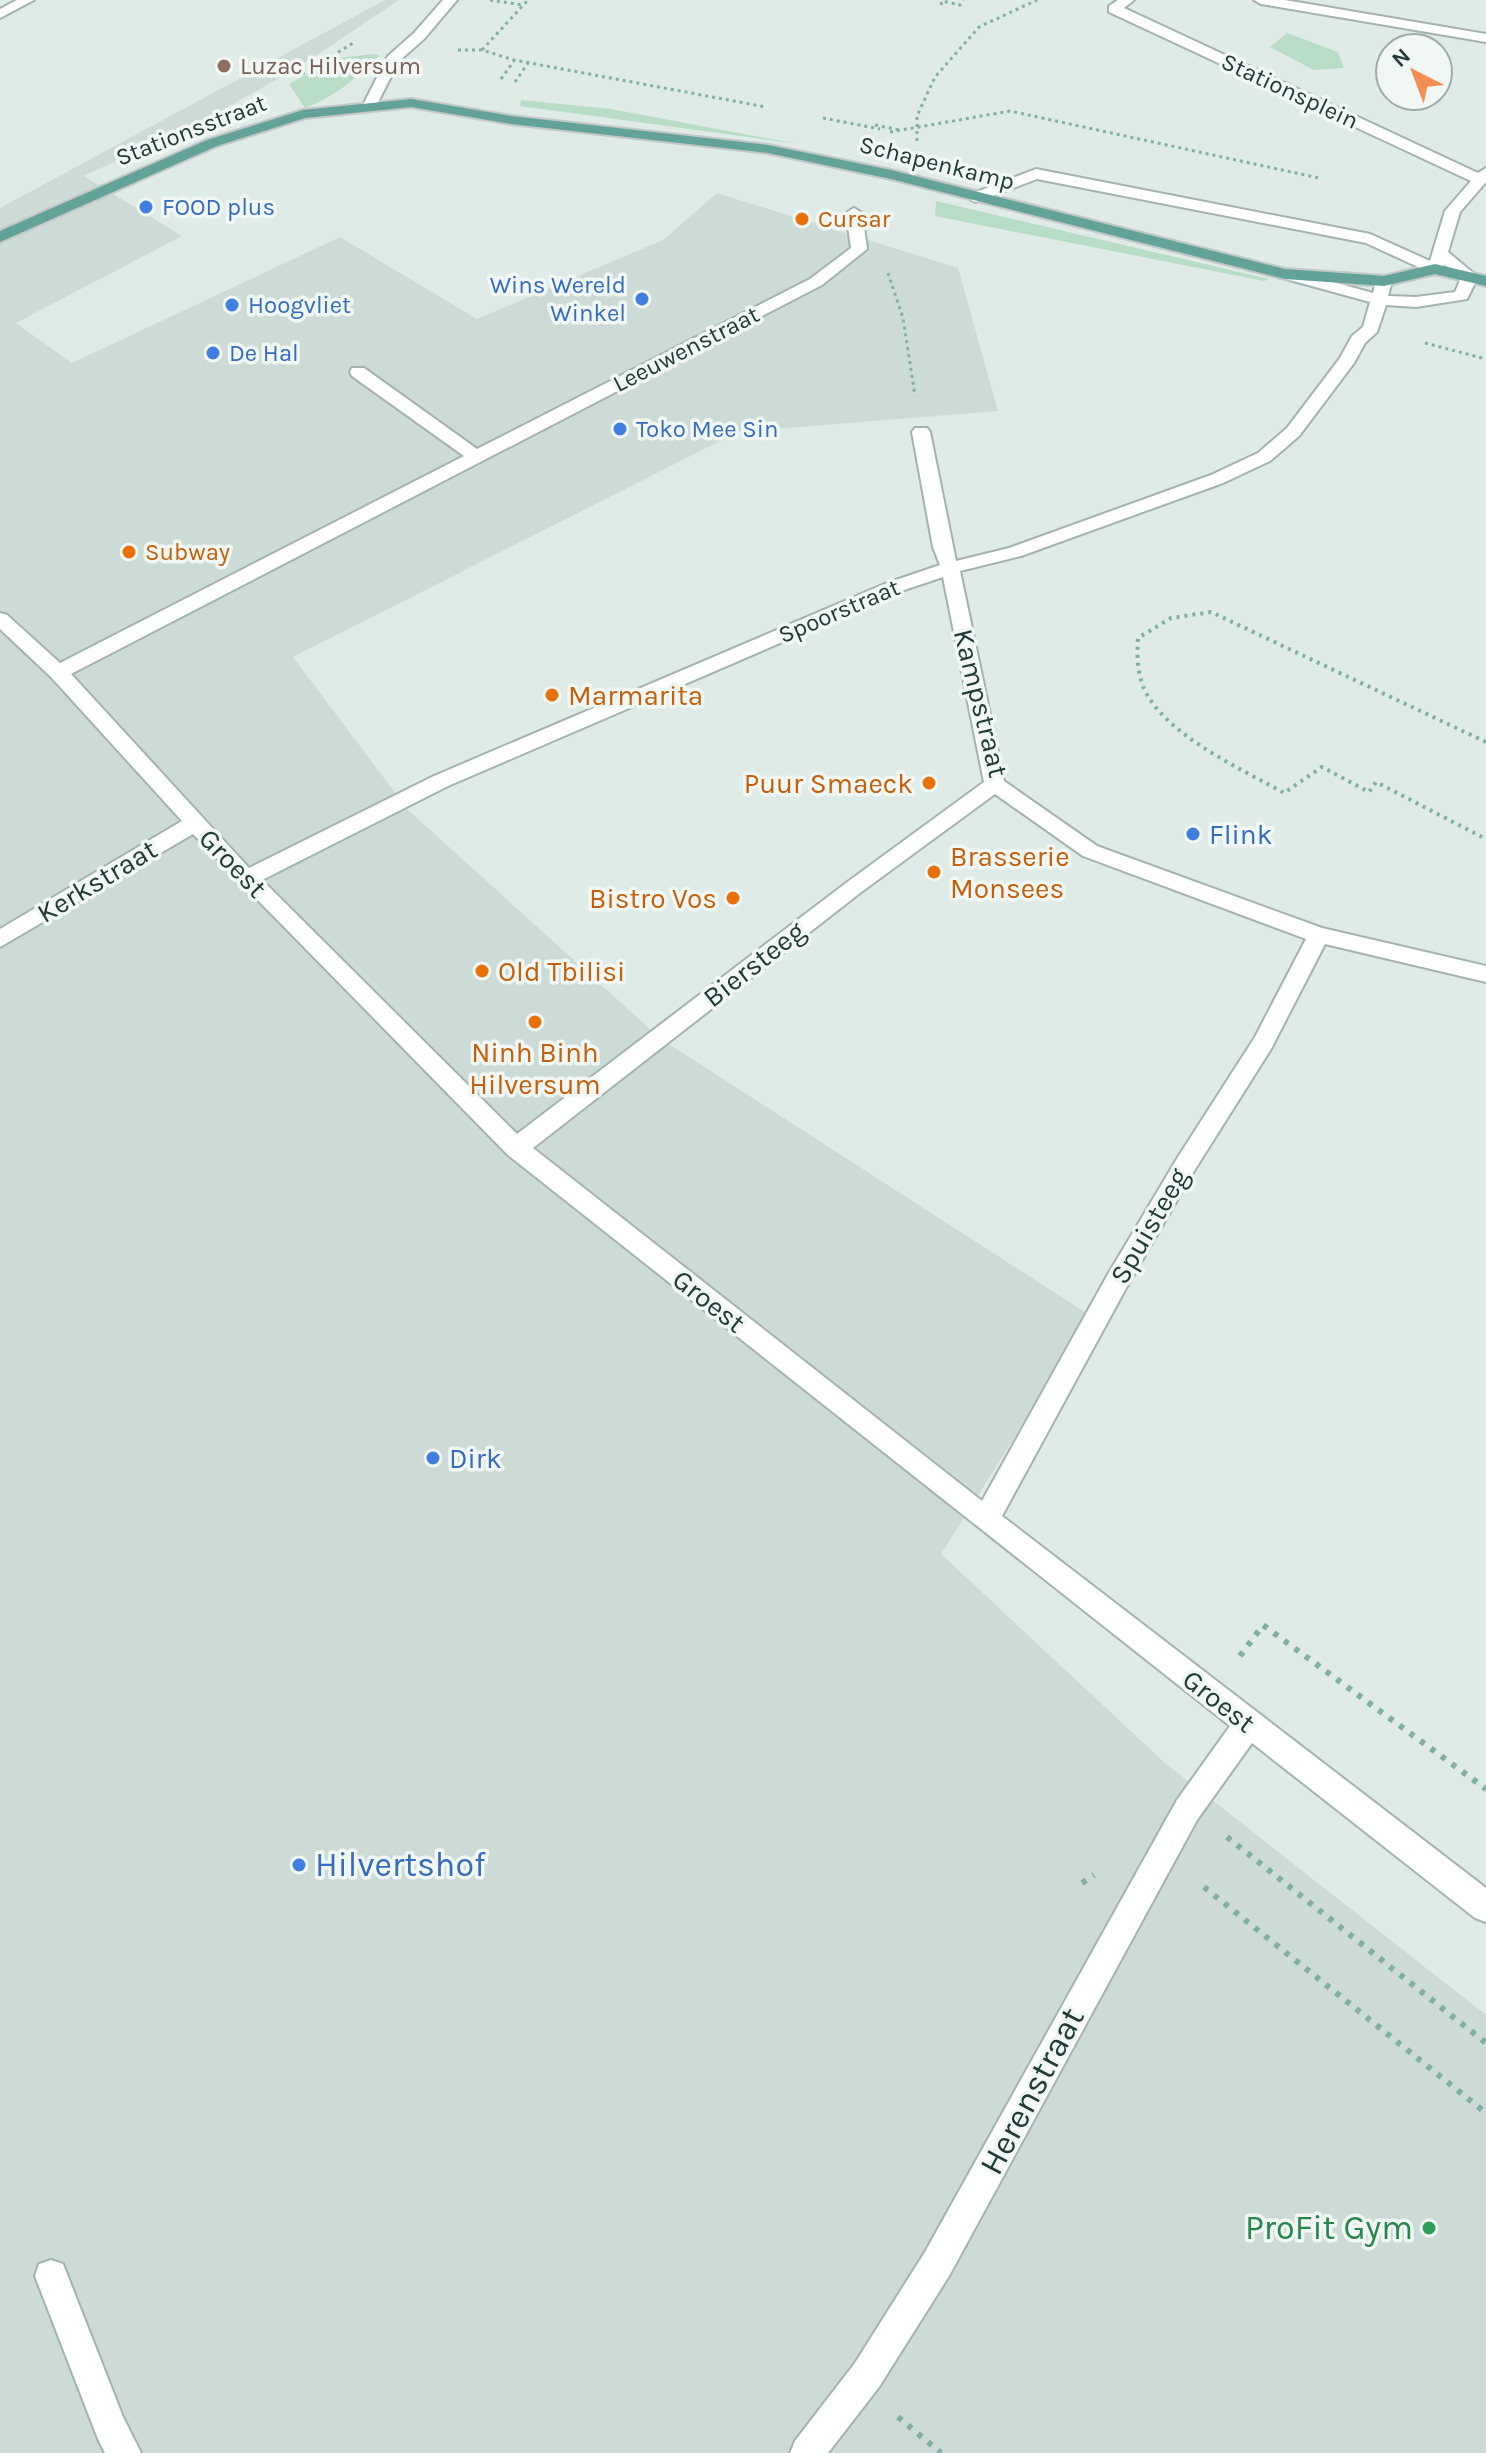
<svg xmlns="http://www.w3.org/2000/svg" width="1486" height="2453" viewBox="0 0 1486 2453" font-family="Karla,sans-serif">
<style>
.built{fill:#cddbd6}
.green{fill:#b7ddc6}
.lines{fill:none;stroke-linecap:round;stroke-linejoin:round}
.minor-casing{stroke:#a2b3af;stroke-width:4}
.major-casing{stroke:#c1c8c7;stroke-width:4}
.path-far2{stroke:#7fafa6;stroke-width:3;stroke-dasharray:3 4;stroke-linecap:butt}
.path-far1{stroke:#7fafa6;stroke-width:4;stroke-dasharray:3 5;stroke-linecap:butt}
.path{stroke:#7fafa6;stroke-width:6;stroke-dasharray:5 8;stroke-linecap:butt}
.minor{fill:#fff;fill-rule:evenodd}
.major{fill:#63a299;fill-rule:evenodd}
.education-dot{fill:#8d6e63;stroke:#f0f7f4;stroke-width:3}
.shop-dot{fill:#3f7fe0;stroke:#f0f7f4;stroke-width:3}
.food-dot{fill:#e8710a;stroke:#f0f7f4;stroke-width:3}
.leisure-dot{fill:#2e9e5b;stroke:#f0f7f4;stroke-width:3}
.labels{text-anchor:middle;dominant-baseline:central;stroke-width:7;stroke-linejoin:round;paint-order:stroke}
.far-education-label{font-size:24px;fill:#785e54;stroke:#f0f7f4;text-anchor:start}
.far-street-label{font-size:24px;fill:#203b37;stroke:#f0f7f4}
.far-shop-label{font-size:24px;fill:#366cbe;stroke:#f0f7f4;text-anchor:start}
.far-food-label{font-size:24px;fill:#c56008;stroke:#f0f7f4;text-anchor:start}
.food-label{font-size:28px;fill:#c56008;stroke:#f0f7f4;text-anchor:start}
.street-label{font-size:28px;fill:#203b37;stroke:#f0f7f4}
.shop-label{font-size:28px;fill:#366cbe;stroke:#f0f7f4;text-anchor:start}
.near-shop-label{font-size:34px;fill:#366cbe;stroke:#f0f7f4;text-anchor:start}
.near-street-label{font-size:34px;fill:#203b37;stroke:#f0f7f4}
.near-leisure-label{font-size:34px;fill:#27864d;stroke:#f0f7f4;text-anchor:end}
</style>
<rect width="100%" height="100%" fill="#dfebe7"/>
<!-- built -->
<path class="built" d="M385 0H399L299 67 210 117 84 176 182 236 16 323 72 363 340 237 477 319 663 240 717 193 958 268 998 411 738 432 293 657 408 810 661 1039 1091 1316 941 1554 1165 1763 1486 2015V2453H0V208Z"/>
<!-- green -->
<path class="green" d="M1287 33 1338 52 1344 68 1314 70 1270 47Z
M374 54 379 56C356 78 335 97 305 108L289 84 337 58Z
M521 100 611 109 798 144 520 106Z
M936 201 1269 279 1264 281 935 216Z"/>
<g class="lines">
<!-- minor casing -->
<g class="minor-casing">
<path id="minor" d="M17 0H34L0 18V9Z
M443 0H457L424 39 399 61 375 108H365L363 105 388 56 414 33Z
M1118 0H1134L1124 8 1478 173 1486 168V182L1460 212 1448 252 1478 277 1467 299 1416 307 1386 305 1377 332 1365 343 1354 363 1299 436 1270 461 1223 483 1021 556 960 571 1004 781 1097 846 1322 928 1486 966V982L1325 944 1271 1049 1194 1171 1125 1290 1002 1516 1486 1888V1922L1475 1918 1252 1743 1197 1820 949 2276 879 2387 828 2453H790L795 2441 855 2363 925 2252 1177 1800 1230 1726 508 1155 193 834 0 947V929L182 821 51 677 0 629V613L7 615 60 663 464 456 352 376 350 372 352 368H364L477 449 810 279 851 248 846 213 854 208 862 213 867 249 822 285 71 674 249 868 434 776 887 583 940 565 933 547 912 432 915 428H927L930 432 956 561 1009 548 1211 475 1258 453 1287 428 1340 358 1352 336 1363 327 1370 302 1279 277V271L1285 269 1373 293 1376 281 1384 276 1392 281 1388 296 1416 297 1455 292 1461 278 1444 264 1441 272H1429L1366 243 1037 179 976 202 971 200V194L1036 169 1370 234 1430 261 1445 211 1471 181 1109 12V6ZM943 577 984 782 846 883 517 1134 262 880 448 786 901 591ZM995 794 1083 856 1306 939 1255 1037 1178 1157 1107 1276 982 1501 533 1148 860 893Z
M1254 0H1285L1486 34V42L1261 4Z
M51 2260 63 2264 123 2417 141 2453H105L98 2439 35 2276 39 2264Z"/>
</g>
<!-- major casing -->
<g class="major-casing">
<path id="major" d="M411 99 511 116 768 145 891 170 1285 269 1384 276 1435 264 1486 276V286L1435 274 1384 286 1285 279 891 179 768 153 511 124 411 107 305 118 217 146 0 242V231L207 140 303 110Z"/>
</g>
<!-- path-far2 -->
<path class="path-far2" d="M490 0 523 5
M941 5 942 1 960 5 963 0
M458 50H482L514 60 766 107
M482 50 528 0
M302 74 355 42
M501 79 514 61
M515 82 528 63
M823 118 880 129
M875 125 900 130
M890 132 1010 111 1319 178
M917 141V116L935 77 979 27 1037 0
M888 273 903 318 915 396
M1425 343 1486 359"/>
<!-- path-far1 -->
<path class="path-far1" d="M1486 742 1211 612 1171 618 1138 638C1137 655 1137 670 1143 686 1162 734 1242 769 1284 793L1322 767 1369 792 1376 782 1486 839"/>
<!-- path -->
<path class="path" d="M1240 1656 1263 1625 1486 1789
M1227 1837 1486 2043
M1082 1883 1094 1875
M1204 1887 1486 2113
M898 2417 941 2453"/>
<!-- minor -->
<use href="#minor" class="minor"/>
<!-- major -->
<use href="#major" class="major"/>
</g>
<!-- markers -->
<circle class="education-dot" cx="224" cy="66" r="8"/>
<g class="shop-dot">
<circle cx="146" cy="207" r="8"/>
<circle cx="642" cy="299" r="8"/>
<circle cx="232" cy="305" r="8"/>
<circle cx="213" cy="353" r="8"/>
<circle cx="620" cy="429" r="8"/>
<circle cx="1193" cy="834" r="8"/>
<circle cx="433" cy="1458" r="8"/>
<circle cx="299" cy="1865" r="8"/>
</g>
<g class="food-dot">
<circle cx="802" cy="219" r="8"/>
<circle cx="129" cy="552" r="8"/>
<circle cx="552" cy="695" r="8"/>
<circle cx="929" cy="783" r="8"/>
<circle cx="934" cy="872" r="8"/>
<circle cx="733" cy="898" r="8"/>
<circle cx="482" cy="971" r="8"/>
<circle cx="535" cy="1022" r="8"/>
</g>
<circle class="leisure-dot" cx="1429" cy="2228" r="8"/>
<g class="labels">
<!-- far-education labels -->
<g class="far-education-label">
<text x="240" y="66">Luzac Hilversum</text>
</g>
<!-- far-street labels -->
<g class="far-street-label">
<text transform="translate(1290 91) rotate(25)">Stationsplein</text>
<text transform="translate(191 130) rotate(-21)">Stationsstraat</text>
<text transform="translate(937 163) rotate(14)">Schapenkamp</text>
<text transform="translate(686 349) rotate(-27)">Leeuwenstraat</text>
<text transform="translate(839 611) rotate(-23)">Spoorstraat</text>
</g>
<!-- far-shop labels -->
<g class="far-shop-label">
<text x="162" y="207">FOOD plus</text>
<text x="626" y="285" text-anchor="end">Wins Wereld<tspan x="626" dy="28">Winkel</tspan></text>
<text x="248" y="305">Hoogvliet</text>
<text x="229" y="353">De Hal</text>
<text x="636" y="429">Toko Mee Sin</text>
</g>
<!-- far-food labels -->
<g class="far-food-label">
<text x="818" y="219">Cursar</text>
<text x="145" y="552">Subway</text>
</g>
<!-- food labels -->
<g class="food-label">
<text x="568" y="695">Marmarita</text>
<text x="913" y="783" text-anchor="end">Puur Smaeck</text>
<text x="950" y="856">Brasserie<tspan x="950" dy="32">Monsees</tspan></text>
<text x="717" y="898" text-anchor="end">Bistro Vos</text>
<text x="498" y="971">Old Tbilisi</text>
<text x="535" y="1052" text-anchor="middle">Ninh Binh<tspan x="535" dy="32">Hilversum</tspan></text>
</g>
<!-- street labels -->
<g class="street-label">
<text transform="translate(981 703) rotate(76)">Kampstraat</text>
<text transform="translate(233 863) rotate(46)">Groest</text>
<text transform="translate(97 881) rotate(-31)">Kerkstraat</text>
<text transform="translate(754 964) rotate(-38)">Biersteeg</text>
<text transform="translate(1149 1226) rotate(-60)">Spuisteeg</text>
<text transform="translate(709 1301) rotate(38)">Groest</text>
<text transform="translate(1219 1701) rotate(38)">Groest</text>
</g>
<!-- shop labels -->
<g class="shop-label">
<text x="1209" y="834">Flink</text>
<text x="449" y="1458">Dirk</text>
</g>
<!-- near-shop labels -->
<g class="near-shop-label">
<text x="315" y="1865">Hilvertshof</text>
</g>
<!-- near-street labels -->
<g class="near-street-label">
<text transform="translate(1032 2091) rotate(-62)">Herenstraat</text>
</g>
<!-- near-leisure labels -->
<g class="near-leisure-label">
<text x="1413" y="2228">ProFit Gym</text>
</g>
</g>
<!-- north arrow -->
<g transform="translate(1414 72) rotate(318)"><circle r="38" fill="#f0f7f4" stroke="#9daca8" stroke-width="2"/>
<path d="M0-6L14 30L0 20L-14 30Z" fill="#f58e53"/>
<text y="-12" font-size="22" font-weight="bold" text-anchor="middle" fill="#203b37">N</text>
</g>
</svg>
